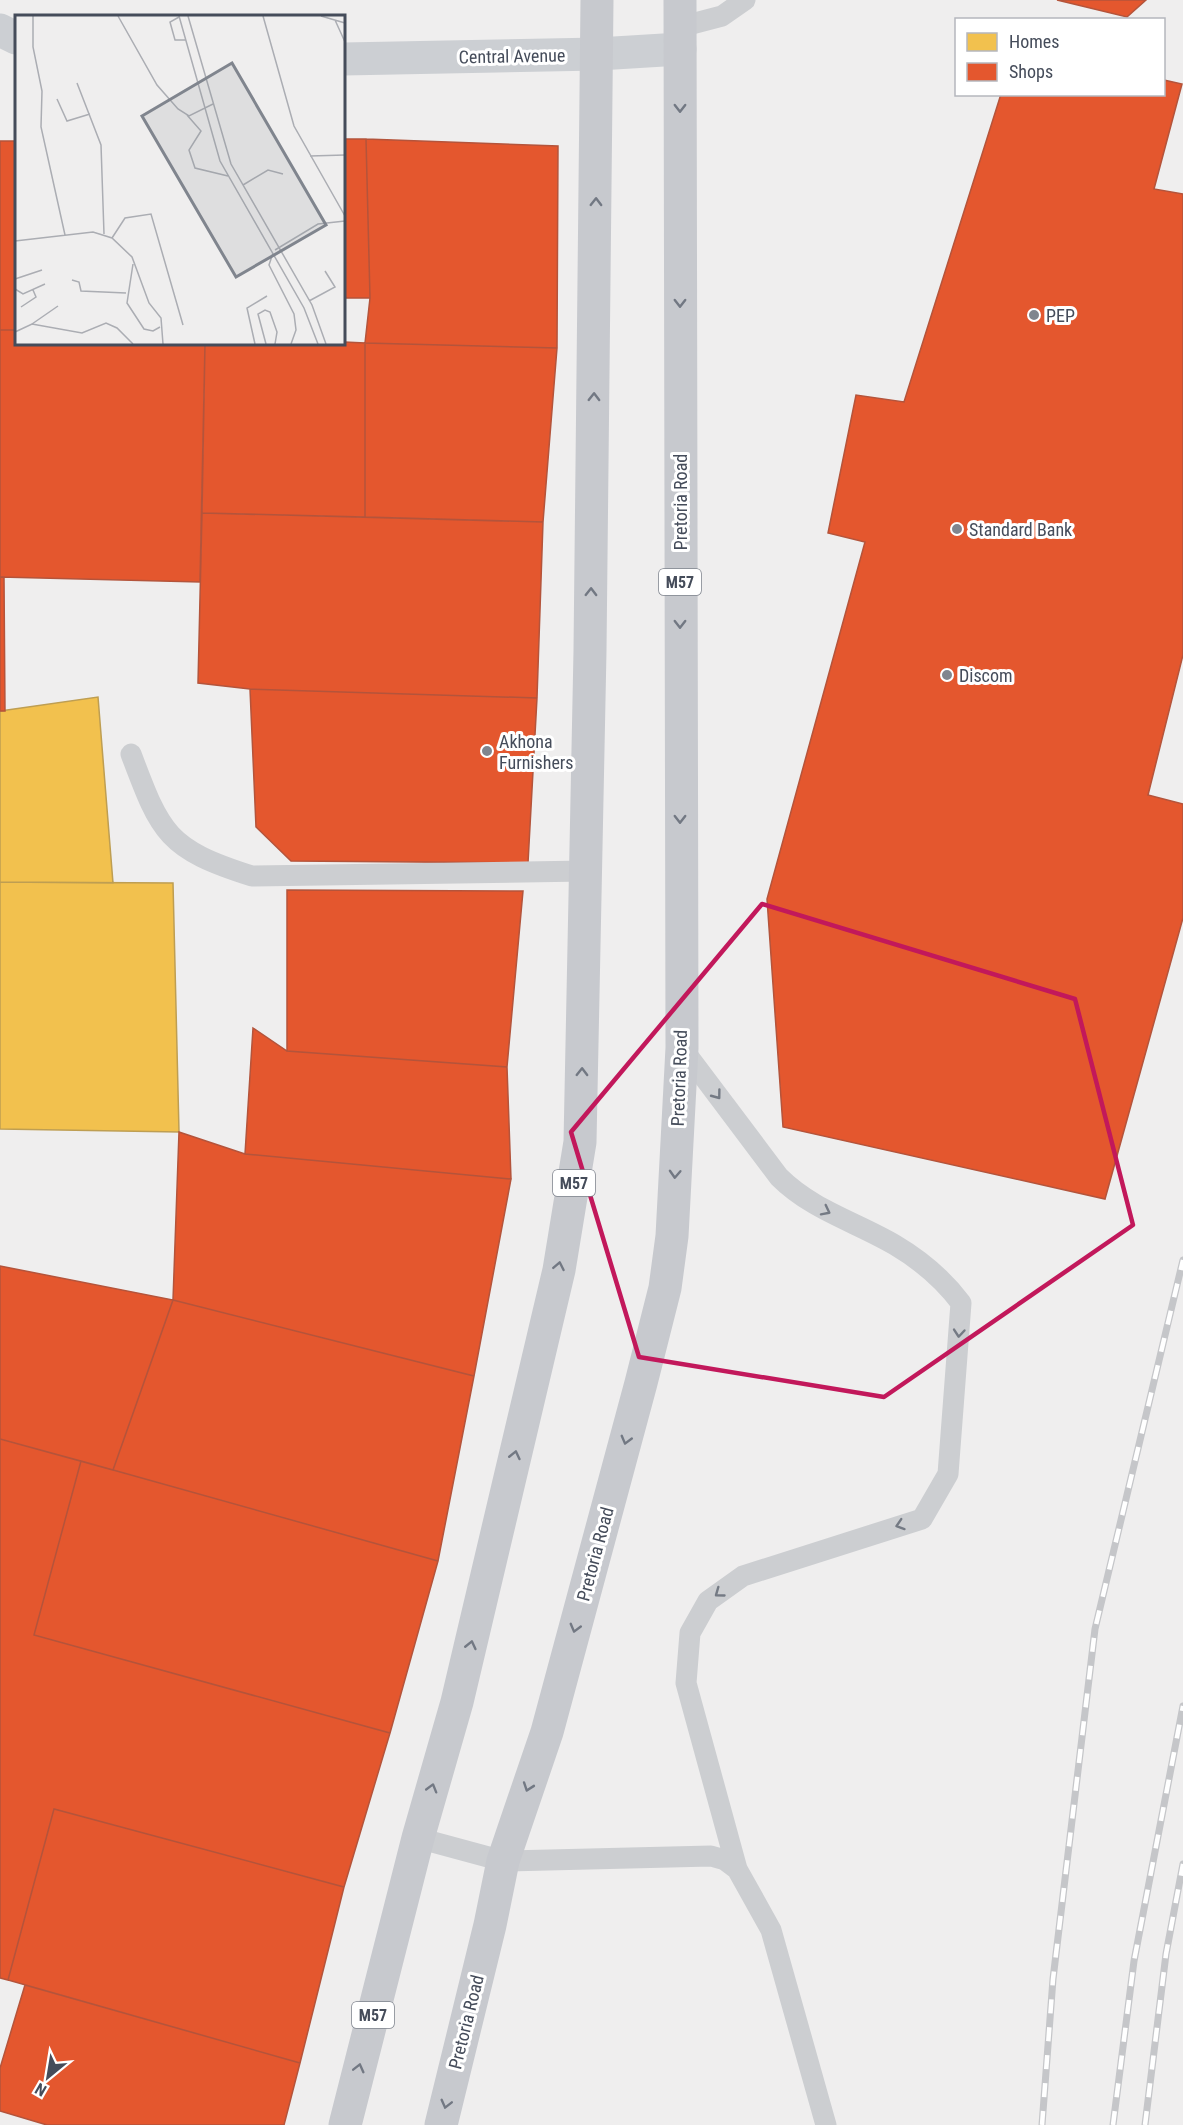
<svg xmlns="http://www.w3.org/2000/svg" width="1183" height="2125" viewBox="0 0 1183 2125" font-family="'Roboto Condensed',sans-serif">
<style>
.homes{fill:#f2c14e;stroke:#be9e52;stroke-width:1.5}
.shops{fill:#e4572e;stroke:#b4543b;stroke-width:1.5}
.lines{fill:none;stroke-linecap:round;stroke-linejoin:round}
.service{stroke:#ccced1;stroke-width:21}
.secondary{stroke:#cccfd3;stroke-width:33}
.primary{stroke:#c7c9ce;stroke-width:33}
.rail-casing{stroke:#c5c6c9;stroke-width:7}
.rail{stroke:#fff;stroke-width:4.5;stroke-dasharray:14;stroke-linecap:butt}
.oneway{stroke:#727883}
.oneway2{stroke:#747a84}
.marked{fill:none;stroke:#c2185b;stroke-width:4.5;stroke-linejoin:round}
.poi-dot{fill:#80858e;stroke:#fff;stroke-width:2}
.labels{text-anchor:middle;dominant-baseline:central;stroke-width:6;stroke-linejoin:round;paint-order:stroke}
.shield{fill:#fff;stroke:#7d828c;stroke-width:1.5}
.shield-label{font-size:16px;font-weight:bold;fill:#454c5a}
.street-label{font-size:18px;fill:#454c5a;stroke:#fff}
.poi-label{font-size:18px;fill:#454c5a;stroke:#fff;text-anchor:start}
.inset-road{fill:none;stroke:#abadb3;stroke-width:1.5}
.view{fill:#80858e;fill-opacity:0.15;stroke:#80858e;stroke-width:3}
.inset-edge{fill:none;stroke:#454c5a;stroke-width:3}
</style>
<rect width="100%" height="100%" fill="#efeeee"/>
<!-- homes -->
<path class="homes" d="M98 697 113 883 0 882V711Z
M0 882 173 883 179 1132 0 1129Z"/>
<!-- shops -->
<path class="shops" d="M1057 0H1146L1127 17Z
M1164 80 1182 84 1154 189 1183 194V655L1148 795 1183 804V918L1105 1199 783 1127 767 899 865 542 828 533 856 395 904 402 1001 94H1164Z
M344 139H366L370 298H344Z
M366 139 558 146 557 348 365 343 370 298Z
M0 141H16V330H0Z
M0 330H16V344H205L200 582 0 577Z
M344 342 365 343V517L202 513 205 344Z
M365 343 557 348 543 522 365 517Z
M202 513 543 522 537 698 250 689 198 683Z
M0 577H4L5 711H0Z
M250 689 537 698 528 863 291 861 256 827Z
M287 890 523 891 507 1067 287 1051Z
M253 1028 287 1051 507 1067 511 1179 245 1154Z
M179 1132 245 1154 511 1179 474 1376 173 1300Z
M0 1266 173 1300 113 1470 0 1439Z
M173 1300 474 1376 438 1561 113 1470Z
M0 1439 81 1461 34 1635 390 1733 344 1887 54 1809 8 1980 0 1978Z
M81 1461 438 1561 390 1733 34 1635Z
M54 1809 344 1887 300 2063 8 1980Z
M25 1985 300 2063 284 2125H47L0 2111V2068Z"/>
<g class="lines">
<!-- service -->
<path class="service" d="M680 27 722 16 745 0
M131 754C161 834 167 849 252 876L586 871
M682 1048 779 1177C812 1210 856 1222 895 1245 922 1261 943 1279 961 1303L948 1474 922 1519 743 1576 708 1601 690 1633 686 1683 737 1869
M418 1838 503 1861 711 1856 725 1860 737 1869 771 1930 826 2125"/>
<!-- secondary -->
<path class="secondary" d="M0 30 16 38
M344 59 598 54 680 49"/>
<!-- primary -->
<path class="primary" d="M345 2125 418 1838 457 1702 559 1270 580 1142 590 651 597 0
M441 2125 490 1925 503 1861 547 1732 641 1383 665 1288 672 1236 682 1048 680 0"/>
<!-- rail casing -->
<g class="rail-casing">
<path id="rail" d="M1042 2125 1053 1979 1095 1629 1183 1260
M1113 2125 1134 1961 1183 1706
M1145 2125 1166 1954 1183 1864"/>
</g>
<!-- rail -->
<use href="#rail" class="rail"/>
</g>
<!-- one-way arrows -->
<defs><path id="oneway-chevron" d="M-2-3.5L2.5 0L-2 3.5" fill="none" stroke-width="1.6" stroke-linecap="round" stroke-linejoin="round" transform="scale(1.5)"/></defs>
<g class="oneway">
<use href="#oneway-chevron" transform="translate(680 108) rotate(90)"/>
<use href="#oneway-chevron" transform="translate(596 202) rotate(-89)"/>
<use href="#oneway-chevron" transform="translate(680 303) rotate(90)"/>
<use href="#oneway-chevron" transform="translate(594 397) rotate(-89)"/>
<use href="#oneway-chevron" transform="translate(591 592) rotate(-89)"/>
<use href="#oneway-chevron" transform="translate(680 624) rotate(90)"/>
<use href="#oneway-chevron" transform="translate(680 819) rotate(90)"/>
<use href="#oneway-chevron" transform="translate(582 1072) rotate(-89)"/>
<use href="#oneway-chevron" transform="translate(675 1174) rotate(93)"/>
<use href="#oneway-chevron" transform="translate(559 1266) rotate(-79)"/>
<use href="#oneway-chevron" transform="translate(626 1440) rotate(105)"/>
<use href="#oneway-chevron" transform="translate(515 1455) rotate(-77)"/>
<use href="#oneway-chevron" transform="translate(575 1628) rotate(105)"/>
<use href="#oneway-chevron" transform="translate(471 1645) rotate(-77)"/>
<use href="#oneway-chevron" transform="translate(528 1787) rotate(109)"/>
<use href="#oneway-chevron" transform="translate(432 1788) rotate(-74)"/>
<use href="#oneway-chevron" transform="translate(359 2068) rotate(-76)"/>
<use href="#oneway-chevron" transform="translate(446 2104) rotate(104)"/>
</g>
<g class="oneway2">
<use href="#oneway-chevron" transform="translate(717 1095) rotate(53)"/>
<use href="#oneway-chevron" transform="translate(826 1211) rotate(27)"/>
<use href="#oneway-chevron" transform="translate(959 1333) rotate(95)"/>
<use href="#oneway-chevron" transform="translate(900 1525) rotate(162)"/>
<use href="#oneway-chevron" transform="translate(719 1593) rotate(144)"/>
</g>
<!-- marked area -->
<path class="marked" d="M762 904 1075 999 1133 1225 884 1397 639 1357 571 1132Z"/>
<!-- markers -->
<g class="poi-dot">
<circle cx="1034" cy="315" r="6"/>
<circle cx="957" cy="529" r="6"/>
<circle cx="947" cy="675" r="6"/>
<circle cx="487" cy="751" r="6"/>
</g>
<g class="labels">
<!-- shield labels -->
<g class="shield">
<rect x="659" y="569" width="42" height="26" rx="4.5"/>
<rect x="553" y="1170" width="42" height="26" rx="4.5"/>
<rect x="352" y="2002" width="42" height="26" rx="4.5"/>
</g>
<g class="shield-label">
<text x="680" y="582">M57</text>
<text x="574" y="1183">M57</text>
<text x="373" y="2015">M57</text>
</g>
<!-- street labels -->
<g class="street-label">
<text transform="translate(512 56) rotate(-1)">Central Avenue</text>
<text transform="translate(680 502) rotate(-90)">Pretoria Road</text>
<text transform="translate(679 1078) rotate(-88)">Pretoria Road</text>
<text transform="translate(595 1554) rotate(-75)">Pretoria Road</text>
<text transform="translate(466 2022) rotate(-76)">Pretoria Road</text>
</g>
<!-- poi labels -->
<g class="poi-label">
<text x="1046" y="315">PEP</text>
<text x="969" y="529">Standard Bank</text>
<text x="959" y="675">Discom</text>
<text x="499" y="741">Akhona<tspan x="499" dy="21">Furnishers</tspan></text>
</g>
</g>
<!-- overview -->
<g transform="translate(15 15)">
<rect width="330" height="330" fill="#efeeee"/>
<path class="inset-road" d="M18 1V32L27 76 26 112 50 220M103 1 142 70 163 94 174 101 198 89M164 1 205 146 289 293 303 329M173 1 216 149 297 290 311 329M248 1 279 111 330 201M306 1 330 8M164 2 155 7 160 25H171M320 5 330 27M62 68 86 130 89 219M42 84 52 106 75 99M172 100 186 116 174 135 180 153 213 161M295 141 330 140M228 170 253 155 268 159M97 223 110 203 136 199 168 310M0 226 78 217 97 223 117 242 134 288 146 303 148 329M260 235 303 209 330 206M258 238 254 250 279 299 281 315 276 329M118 249 112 288 129 314 138 316 145 312M0 264 27 255M57 265 64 267 66 276 111 278M0 274 8 279 30 269M294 286 320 272 310 256M6 292 21 282 18 275M17 309 43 291M0 317 17 309 67 318 91 308 102 313 118 329M240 329 232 293 252 281M251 329 243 299 250 295 255 297 262 317 260 329"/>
<path class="view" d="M217 48 311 210 221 262 127 101Z"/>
<rect width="330" height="330" class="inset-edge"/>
</g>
<!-- legend -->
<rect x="955" y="18" width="210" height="78" fill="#ffffff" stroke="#b5b7bd" stroke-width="1.5"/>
<rect x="967" y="33" width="30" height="18" fill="#f2c14e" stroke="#b5b7bd" stroke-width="1.5"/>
<text x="1009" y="48" font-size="18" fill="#454c5a">Homes</text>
<rect x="967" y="63" width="30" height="18" fill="#e4572e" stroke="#b5b7bd" stroke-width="1.5"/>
<text x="1009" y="78" font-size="18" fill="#454c5a">Shops</text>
<!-- north arrow -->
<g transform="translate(48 2077) rotate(210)" stroke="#ffffff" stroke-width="4.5" paint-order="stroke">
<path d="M0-4.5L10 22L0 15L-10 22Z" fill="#454c5a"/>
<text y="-9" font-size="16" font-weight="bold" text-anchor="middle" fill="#454c5a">N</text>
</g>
</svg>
